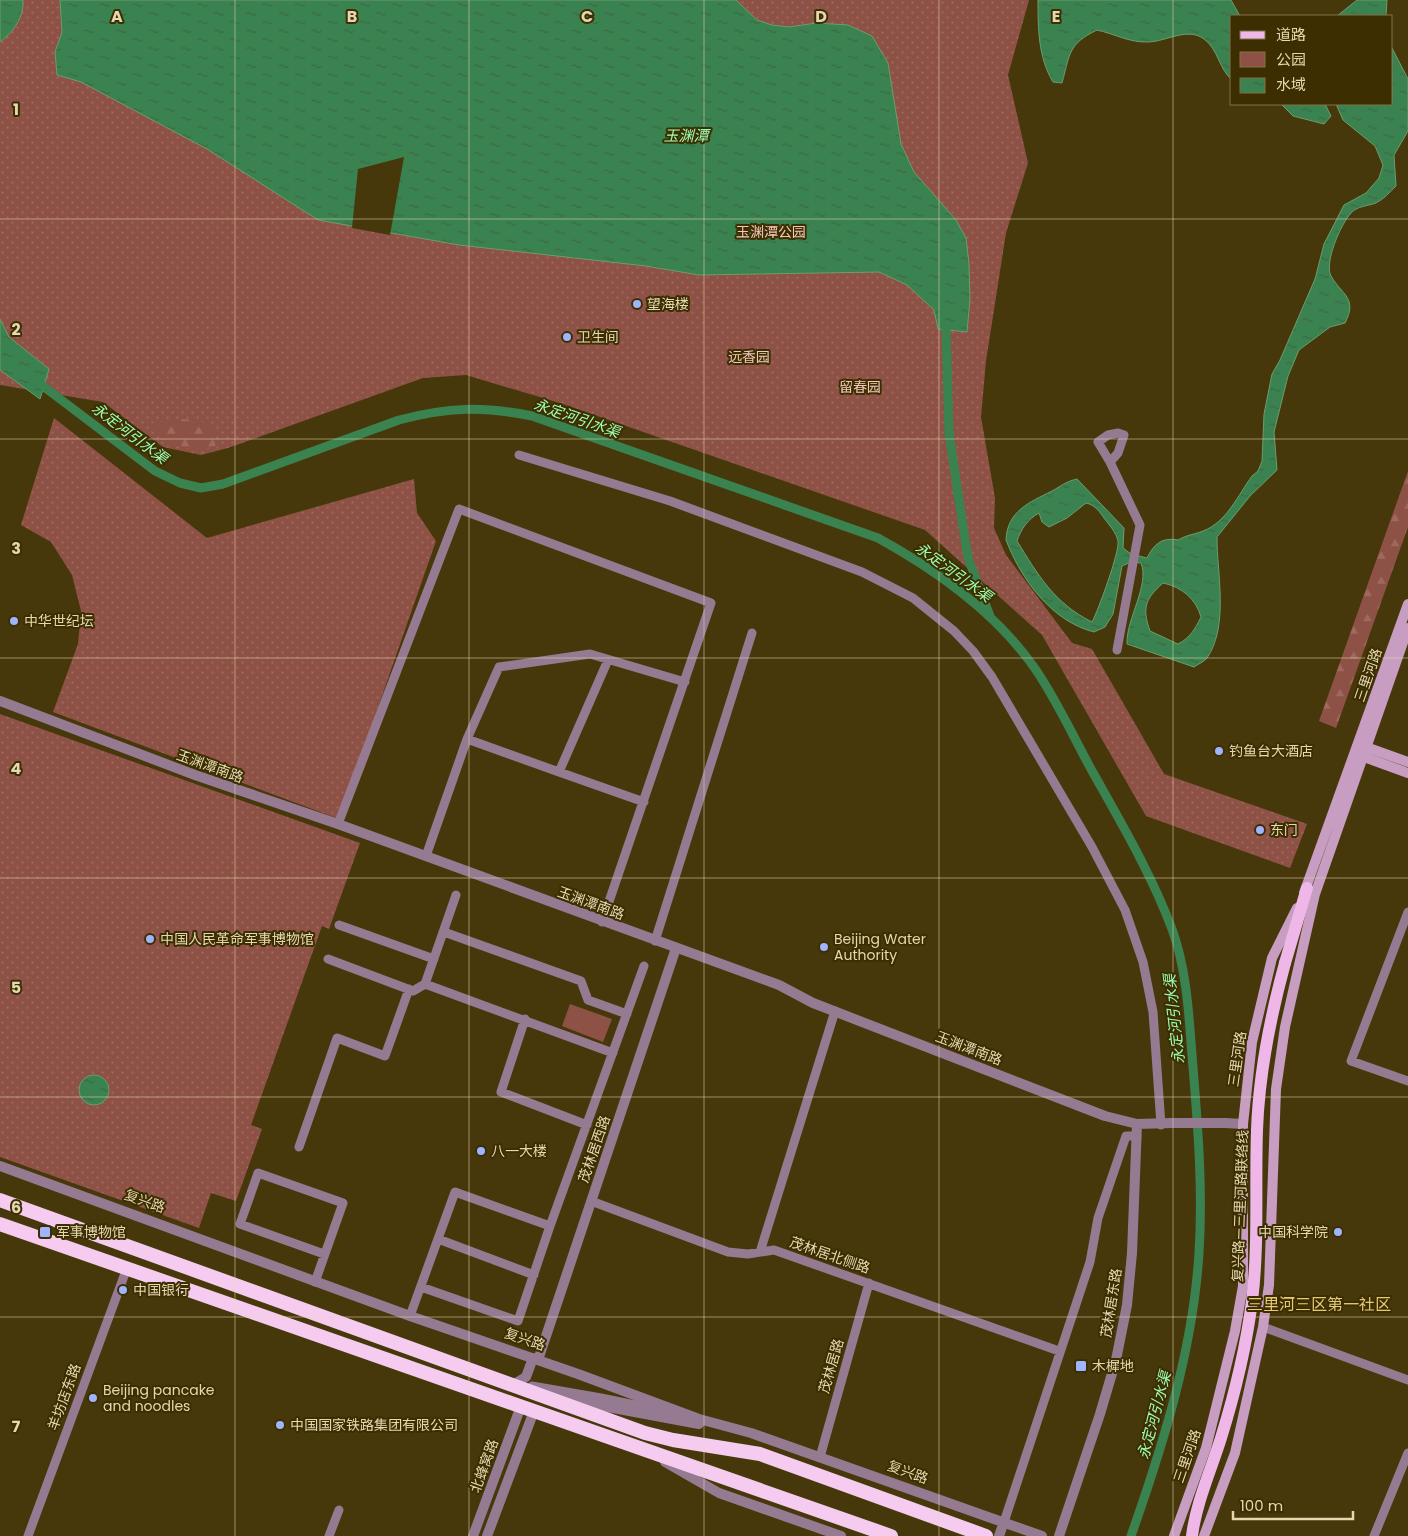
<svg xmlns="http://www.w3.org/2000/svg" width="1408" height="1536" viewBox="0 0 1408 1536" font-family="Poppins,'Noto Sans SC',sans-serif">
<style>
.green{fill:url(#green-dots)}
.forest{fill:url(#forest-firs)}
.pitch{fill:#8e5146}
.water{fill:url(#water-ripples);stroke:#6d9c6d;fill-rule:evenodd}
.pier{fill:#46380b}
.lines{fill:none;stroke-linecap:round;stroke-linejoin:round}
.canal{stroke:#3a8250;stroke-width:9}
.minor{stroke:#957a91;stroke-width:9}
.tertiary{stroke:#957a91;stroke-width:10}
.secondary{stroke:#c89dc2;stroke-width:10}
.primary{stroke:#efb7e8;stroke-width:12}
.trunk{stroke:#f5ccef;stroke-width:14}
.tertiary-bridge{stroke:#957a91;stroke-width:10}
.primary-bridge{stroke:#efb7e8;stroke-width:12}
.grid{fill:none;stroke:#e5d8b1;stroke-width:1;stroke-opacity:0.55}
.poi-dot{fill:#9eb4fd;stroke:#3c2e00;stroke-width:2}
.labels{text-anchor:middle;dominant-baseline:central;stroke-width:4;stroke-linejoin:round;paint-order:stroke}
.park-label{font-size:14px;fill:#f5c7be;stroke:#3c2e00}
.poi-label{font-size:14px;fill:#e5d8b1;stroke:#3c2e00;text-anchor:start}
.street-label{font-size:14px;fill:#e5d8b1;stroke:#3c2e00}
.water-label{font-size:15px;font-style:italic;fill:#9cfeb5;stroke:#3c2e00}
.quarter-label{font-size:16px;fill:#e5ca79;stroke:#3c2e00}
.grid-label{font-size:16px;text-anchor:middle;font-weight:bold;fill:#e5d8b1;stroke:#3c2e00;stroke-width:4;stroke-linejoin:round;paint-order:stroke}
</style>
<defs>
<pattern id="green-dots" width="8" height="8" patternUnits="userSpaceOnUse" patternTransform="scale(1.25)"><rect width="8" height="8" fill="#8e5146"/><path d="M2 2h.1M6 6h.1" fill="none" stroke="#9e695e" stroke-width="1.8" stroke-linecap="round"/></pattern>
<pattern id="forest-firs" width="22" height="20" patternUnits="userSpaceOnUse" patternTransform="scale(1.25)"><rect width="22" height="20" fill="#8e5146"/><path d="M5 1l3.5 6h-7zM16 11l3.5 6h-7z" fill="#9e695e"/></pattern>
<pattern id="water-ripples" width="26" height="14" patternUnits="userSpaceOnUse" patternTransform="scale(1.25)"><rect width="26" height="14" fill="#3a8250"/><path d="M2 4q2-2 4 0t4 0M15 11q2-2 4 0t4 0" fill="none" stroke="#3e6845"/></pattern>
</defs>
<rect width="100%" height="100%" fill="#46380b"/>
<!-- green -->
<path class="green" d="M0 0H1029L1008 75 1028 163 1006 233 986 361 981 417 995 498 994 528 1006 555 1072 643 1092 649 1164 774 1307 824 1290 868 1146 816 1042 635 925 530 563 404 466 375 423 378 228 448 201 455 163 447 103 402 0 385Z
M54 418 207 538 414 479 417 513 436 541 339 819 53 712 78 644 81 611 72 575 51 542 21 525Z
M0 714 360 843 329 929 322 926 251 1125 262 1129 236 1201 211 1193 199 1228 0 1157Z"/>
<!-- forest -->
<path class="forest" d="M184 419 213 424 217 432 215 447 192 449 163 442 151 423Z
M1408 471V527L1336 728 1319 721Z"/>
<!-- pitch -->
<path class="pitch" d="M570 1004 612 1019 603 1042 562 1026Z"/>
<!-- water -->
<path class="water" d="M0 0H23C24 18 13 32 0 42Z
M60 0H736L757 20 772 25 789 27 816 23 848 25 872 36 888 63 901 144 914 172 956 220 966 238 969 264 970 299 967 332 938 329 934 310 907 285 879 272 699 275 646 266 459 245 318 220 207 149 81 82 57 75 55 52 62 32Z
M1038 0H1231L1240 16H1232V80C1219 69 1218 49 1204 39 1188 27 1167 41 1149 42 1130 43 1115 34 1097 30 1068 44 1070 54 1062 83L1053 82C1038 57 1038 28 1038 0Z
M1357 0H1387L1386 16H1337Z
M1392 48 1408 79V131L1394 155 1396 186C1390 192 1384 199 1376 203 1368 206 1357 206 1351 213 1341 224 1324 262 1331 276 1342 295 1358 298 1345 323L1330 327 1299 350 1288 376 1274 432 1277 470 1250 496 1217 537C1217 574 1229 626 1207 658 1204 662 1198 664 1194 667L1127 644C1126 619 1150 585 1141 563L1131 562 1122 566 1113 614 1105 627 1094 632C1051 621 1021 579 1006 540 1007 511 1030 502 1052 491 1061 486 1067 481 1077 479L1124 528 1123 548 1131 554 1147 558C1154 544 1162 537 1178 540 1189 534 1193 535 1203 531 1227 522 1238 495 1252 476L1258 471 1262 461 1264 414 1272 374 1280 360 1315 279 1324 244 1344 205 1366 193 1379 178 1383 165 1375 146 1343 120 1336 104H1392ZM1086 503C1095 505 1099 511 1104 518 1109 525 1116 532 1118 541 1120 551 1098 611 1092 622 1054 603 1038 575 1017 541 1021 529 1028 519 1039 513L1042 522 1049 527 1067 518ZM1163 583C1182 587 1196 599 1201 617 1195 629 1190 638 1178 644L1150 631C1142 608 1145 599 1163 583Z
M1281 104H1325L1331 116 1324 124 1293 116Z
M0 319 9 337 49 369 40 399 0 370Z
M79 1090a15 15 0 1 1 30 0a15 15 0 1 1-30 0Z"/>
<!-- pier -->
<path class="pier" d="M404 157 390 235 352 228 358 169Z"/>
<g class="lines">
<!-- canal -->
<path class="canal" d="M946 329 949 433 958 494 968 558 990 616
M35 380 155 471 180 483 201 488 223 484 399 420C448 407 483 406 532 416L878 538C938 571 997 613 1036 670 1057 701 1073 736 1091 769 1120 821 1151 873 1172 929 1188 973 1189 1021 1193 1067 1198 1129 1203 1190 1199 1253 1193 1350 1163 1445 1131 1536"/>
<!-- minor -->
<path class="minor" d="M1118 433 1124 435 1118 453 1110 462 1098 442 1108 435Z
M519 455 670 501 862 572 913 598 954 631 973 651 992 677 1092 847 1125 910 1143 962 1153 1012 1161 1125
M1110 462 1140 525 1117 650
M467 739 559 772 608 660
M559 772 644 802
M338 824 459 509 711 603 602 922
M426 856 467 739 499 667 590 654 685 682
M456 895 425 984 613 1053
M1408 912 1351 1061 1408 1081
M339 925 434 959
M444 932 581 981 588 1000 627 1014
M655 941 752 633
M328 959 413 991 425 984
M525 1019 501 1092 587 1125
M299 1147 337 1038 385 1056 409 989
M591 1201 728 1252 748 1254 774 1250 1059 1351
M438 1239 534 1275
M760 1252 835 1011
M315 1282 343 1203 258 1173 240 1224 324 1254
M421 1287 518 1321 550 1226
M410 1316 455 1192 550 1226 644 966
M1263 1327 1408 1380
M532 1386 601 1398 674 1413
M820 1457 869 1283
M1004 1522 1090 1262 1098 1218 1126 1136H1137
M28 1536 127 1268
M329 1536 339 1510
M1374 1536 1408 1453"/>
<!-- tertiary -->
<path class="tertiary" d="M0 701 195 775 338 824 779 985 813 1003 1105 1116 1137 1124 1172 1123
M1225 1123 1243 1124
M0 1166 410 1316 578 1374 699 1419 751 1433 1042 1536
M538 1360 676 948
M516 1383 526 1377 533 1358
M565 1399 699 1424
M665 1462 719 1493 841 1536
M473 1536 521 1406
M487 1536 534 1411
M999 1536 1004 1522
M1059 1536 1100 1414 1116 1360 1127 1305 1132 1253 1137 1124"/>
<!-- secondary -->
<path class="secondary" d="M1362 748 1366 747 1408 762
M1359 751 1364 757 1408 773
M1304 893 1408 604
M1174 1536 1206 1448 1235 1331 1243 1286V1124L1252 1042 1272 958 1297 908
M1204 1536 1235 1453 1263 1327 1269 1285 1276 1089 1285 1027 1315 894 1408 628"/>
<!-- primary -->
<path class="primary" d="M1285 963 1307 888"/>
<!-- trunk -->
<path class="trunk" d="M0 1200 645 1433 673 1440 760 1454 986 1536
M0 1224 891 1536"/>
<!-- tertiary-bridge -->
<path class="tertiary-bridge" d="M1172 1123H1225"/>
<!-- primary-bridge -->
<path class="primary-bridge" d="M1192 1536C1196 1503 1211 1470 1221 1438 1235 1393 1246 1348 1252 1301 1259 1244 1255 1187 1257 1130 1259 1073 1270 1018 1285 963"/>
</g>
<!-- grid -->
<path class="grid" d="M235 0V1536M469 0V1536M704 0V1536M939 0V1536M1173 0V1536M0 219H1408M0 439H1408M0 658H1408M0 878H1408M0 1097H1408M0 1317H1408"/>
<!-- markers -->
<g class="poi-dot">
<circle cx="637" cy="304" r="5"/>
<circle cx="567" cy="337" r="5"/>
<circle cx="14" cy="621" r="5"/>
<circle cx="1219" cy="751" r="5"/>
<circle cx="1260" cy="830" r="5"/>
<circle cx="150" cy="939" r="5"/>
<circle cx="824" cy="947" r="5"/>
<circle cx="481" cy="1151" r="5"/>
<rect x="39" y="1226" width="12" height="12" rx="2.5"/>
<circle cx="1338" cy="1232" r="5"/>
<circle cx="123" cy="1290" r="5"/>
<rect x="1075" y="1360" width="12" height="12" rx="2.5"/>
<circle cx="93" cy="1398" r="5"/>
<circle cx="280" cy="1425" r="5"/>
</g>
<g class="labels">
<!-- park labels -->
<g class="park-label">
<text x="771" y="232">玉渊潭公园</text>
<text x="749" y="357">远香园</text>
<text x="860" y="387">留春园</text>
</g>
<!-- poi labels -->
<g class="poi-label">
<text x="647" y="304">望海楼</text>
<text x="577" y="337">卫生间</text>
<text x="24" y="621">中华世纪坛</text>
<text x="1229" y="751">钓鱼台大酒店</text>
<text x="1270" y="830">东门</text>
<text x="160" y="939">中国人民革命军事博物馆</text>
<text x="834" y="939">Beijing Water<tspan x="834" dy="16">Authority</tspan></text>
<text x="491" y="1151">八一大楼</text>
<text x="56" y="1232">军事博物馆</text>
<text x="1328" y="1232" text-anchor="end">中国科学院</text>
<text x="133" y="1290">中国银行</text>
<text x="1092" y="1366">木樨地</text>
<text x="103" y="1390">Beijing pancake<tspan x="103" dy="16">and noodles</tspan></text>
<text x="290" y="1425">中国国家铁路集团有限公司</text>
</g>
<!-- street labels -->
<g class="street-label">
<text transform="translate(1368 675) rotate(-71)">三里河路</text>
<text transform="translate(210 766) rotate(20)">玉渊潭南路</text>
<text transform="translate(591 903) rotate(20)">玉渊潭南路</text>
<text transform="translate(969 1048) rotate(21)">玉渊潭南路</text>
<text transform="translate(1237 1059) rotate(-82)">三里河路</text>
<text transform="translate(594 1149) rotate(-71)">茂林居西路</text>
<text transform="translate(145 1201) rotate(20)">复兴路</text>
<text transform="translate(1240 1206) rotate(-88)">复兴路—三里河路联络线</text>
<text transform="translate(830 1255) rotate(19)">茂林居北侧路</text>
<text transform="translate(1111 1303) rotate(-81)">茂林居东路</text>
<text transform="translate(525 1339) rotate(19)">复兴路</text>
<text transform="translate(831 1366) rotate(-74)">茂林居路</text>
<text transform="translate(64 1397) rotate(-70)">羊坊店东路</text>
<text transform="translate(1187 1456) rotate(-71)">三里河路</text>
<text transform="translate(484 1466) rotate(-70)">北蜂窝路</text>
<text transform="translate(908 1472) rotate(20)">复兴路</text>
</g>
<!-- water labels -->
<g class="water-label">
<text x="686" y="135">玉渊潭</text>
<text transform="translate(577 418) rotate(19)">永定河引水渠</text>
<text transform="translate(130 433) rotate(37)">永定河引水渠</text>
<text transform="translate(954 572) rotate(36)">永定河引水渠</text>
<text transform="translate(1174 1019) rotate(-96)">永定河引水渠</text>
<text transform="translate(1154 1415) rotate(-75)">永定河引水渠</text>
</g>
<!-- quarter labels -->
<g class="quarter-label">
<text x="1319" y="1304">三里河三区第一社区</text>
</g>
</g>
<g class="grid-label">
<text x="117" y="22">A</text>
<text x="352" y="22">B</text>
<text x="587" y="22">C</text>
<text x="821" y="22">D</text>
<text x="1056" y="22">E</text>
<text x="16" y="115">1</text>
<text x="16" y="335">2</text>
<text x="16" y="554">3</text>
<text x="16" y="774">4</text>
<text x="16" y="993">5</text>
<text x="16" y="1213">6</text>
<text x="16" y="1432">7</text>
</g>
<!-- legend -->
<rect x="1230" y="15" width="162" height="90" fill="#3c2e00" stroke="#807247"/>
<rect x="1240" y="31" width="25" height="8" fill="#efb7e8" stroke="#807247"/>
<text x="1276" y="40" font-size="15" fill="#e5d8b1">道路</text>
<rect x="1240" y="52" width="25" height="15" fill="#8e5146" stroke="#807247"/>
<text x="1276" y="65" font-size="15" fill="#e5d8b1">公园</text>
<rect x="1240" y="78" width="25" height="15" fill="url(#water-ripples)" stroke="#807247"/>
<text x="1276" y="90" font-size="15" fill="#e5d8b1">水域</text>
<!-- scale -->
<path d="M1233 1511v8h120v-8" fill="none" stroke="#e5d8b1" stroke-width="2.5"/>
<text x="1240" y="1511" font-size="15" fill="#e5d8b1" stroke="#3c2e00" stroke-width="4" paint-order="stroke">100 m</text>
</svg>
